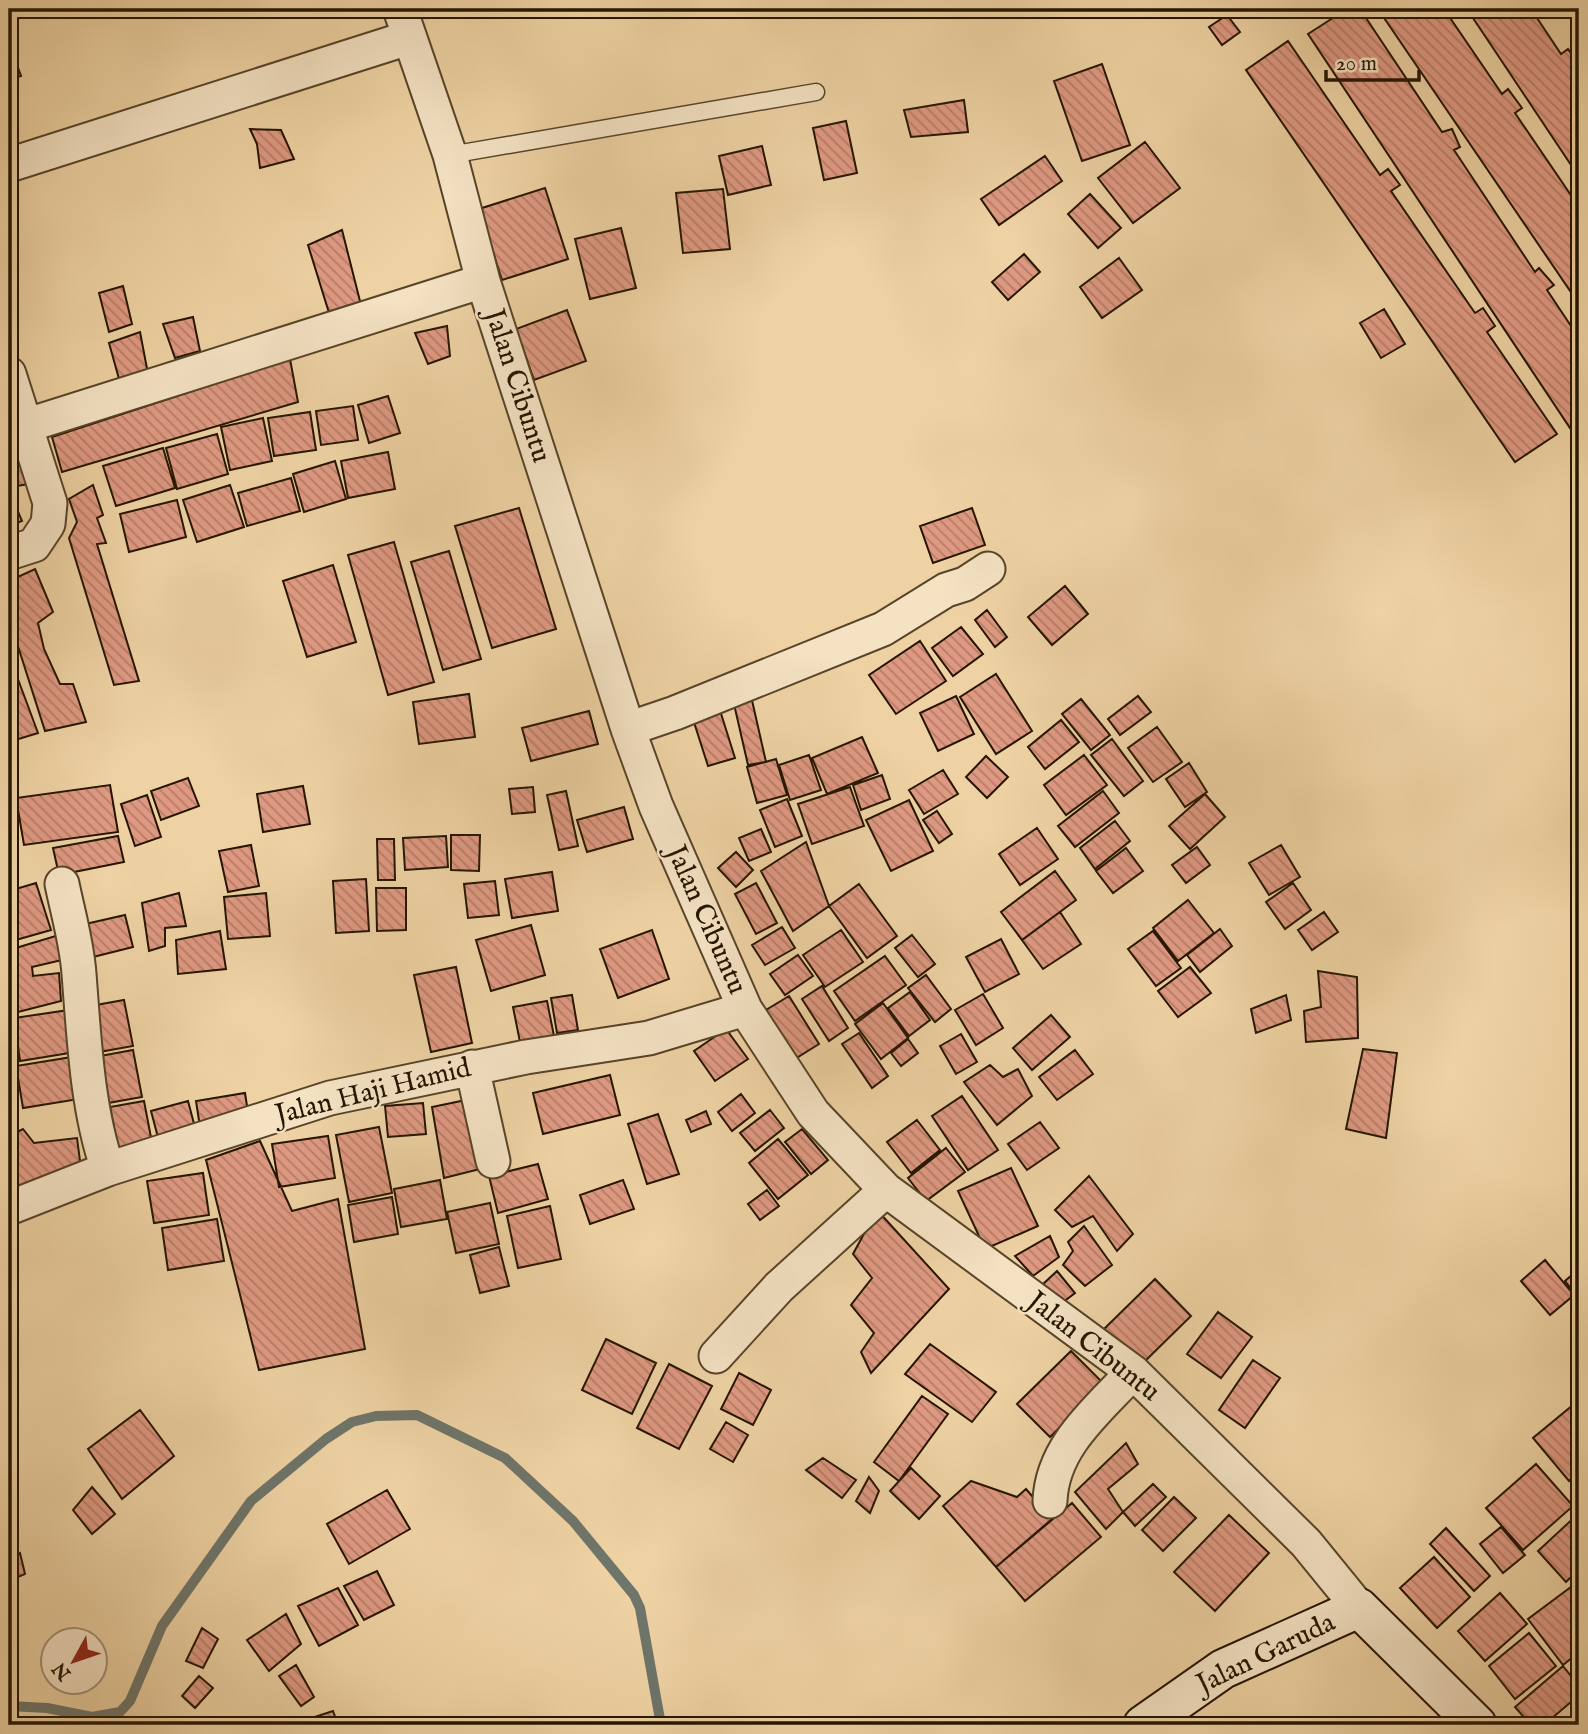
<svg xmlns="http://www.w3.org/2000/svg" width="1588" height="1734" viewBox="0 0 1588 1734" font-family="'IM FELL English',serif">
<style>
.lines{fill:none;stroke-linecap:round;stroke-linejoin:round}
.stream{stroke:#6e756a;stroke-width:10}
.building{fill:url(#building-back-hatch);stroke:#251500;stroke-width:2}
.lane-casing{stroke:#574429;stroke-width:19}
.street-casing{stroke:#574429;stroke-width:37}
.secondary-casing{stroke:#251500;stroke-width:42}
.lane{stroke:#f4e2c3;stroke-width:16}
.street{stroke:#f4e2c3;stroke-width:33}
.secondary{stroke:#f4e2c3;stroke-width:38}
.labels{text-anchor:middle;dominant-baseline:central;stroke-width:5;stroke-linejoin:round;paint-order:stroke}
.street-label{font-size:28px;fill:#251500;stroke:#f4e2c3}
</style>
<defs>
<pattern id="building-back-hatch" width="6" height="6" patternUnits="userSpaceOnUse" patternTransform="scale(1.75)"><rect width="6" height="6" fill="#df9982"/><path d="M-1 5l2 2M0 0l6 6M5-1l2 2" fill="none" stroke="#b57c68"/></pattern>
</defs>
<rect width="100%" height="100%" fill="#eed2a3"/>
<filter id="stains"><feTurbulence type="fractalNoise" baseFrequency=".00286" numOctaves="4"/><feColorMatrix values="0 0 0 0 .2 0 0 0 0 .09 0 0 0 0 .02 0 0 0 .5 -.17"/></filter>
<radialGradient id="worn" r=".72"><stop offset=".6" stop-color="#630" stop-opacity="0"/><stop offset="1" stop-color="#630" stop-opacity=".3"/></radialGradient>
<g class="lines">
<!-- stream -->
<path class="stream" d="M9 1706 47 1708 92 1717 120 1712 130 1701 162 1626 251 1501 326 1439 352 1422 376 1416 417 1415 505 1458 573 1521 634 1595 640 1608 661 1725"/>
</g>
<!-- building -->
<path class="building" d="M1347 9H1360L1442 132 1452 129 1460 147 1454 150 1535 272 1539 268 1554 285 1547 290 1579 338V422L1570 428 1308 34Z
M1378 9H1444L1502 94 1508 89 1522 108 1515 113 1579 207V304Z
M1467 9H1531L1561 54 1568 49 1579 65 1572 70 1579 81V177Z
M1564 9H1579V30Z
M1227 15 1240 32 1222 45 1209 27Z
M1288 41 1380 175 1388 169 1400 185 1391 191 1475 313 1483 308 1495 326 1487 332 1557 434 1515 462 1246 70Z
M9 43 21 76 9 80Z
M1102 64 1130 145 1082 161 1054 81Z
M964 100 968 132 911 137 904 110Z
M846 121 857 173 824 180 813 128Z
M250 129 281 130 294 159 260 168 257 144Z
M1145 142 1180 188 1133 223 1098 178Z
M762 146 771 185 728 195 719 156Z
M1045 156 1062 181 999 225 981 199Z
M545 188 568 259 502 280 479 209Z
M723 189 730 249 683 253 676 193Z
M1090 194 1121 228 1098 248 1068 214Z
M621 228 636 288 590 299 575 239Z
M342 230 362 309 330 316 308 245Z
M1024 254 1040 272 1008 300 992 282Z
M1119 258 1142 290 1102 318 1080 287Z
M123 286 132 324 109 332 99 293Z
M1384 309 1405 344 1381 358 1360 323Z
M567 310 586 361 534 380 516 329Z
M193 317 200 351 175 358 163 324Z
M447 326 450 356 428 364 415 333Z
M140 332 149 379 121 386 109 343Z
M290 359 298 402 62 472 52 437Z
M388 396 400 433 369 443 358 405Z
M353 406 358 440 321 445 316 411Z
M310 412 316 450 274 456 268 418Z
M263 418 272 461 230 470 221 427Z
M217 434 228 474 177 489 166 448Z
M163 448 175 488 116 506 103 466Z
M388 452 395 489 348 498 341 461Z
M23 454 37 483 9 487V459Z
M335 461 346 499 304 512 293 474Z
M291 478 300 511 247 526 238 493Z
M93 485 103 515 97 518 106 543 97 544 139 681 114 685 69 538 77 522 69 499Z
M230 485 244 527 197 542 183 500Z
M9 490 22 521 9 526Z
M177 500 186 537 129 552 120 514Z
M519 508 556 629 492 648 455 526Z
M972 508 985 545 933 563 920 526Z
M394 542 434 682 388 695 348 555Z
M449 551 481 659 443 670 411 562Z
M333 565 356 642 307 657 283 581Z
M35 569 53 612 38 623 44 649 60 684H73L86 722 45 731 9 618V581Z
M1065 586 1088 614 1052 645 1028 617Z
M987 610 1007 637 995 647 975 620Z
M961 627 983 654 953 676 932 648Z
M920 641 946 681 896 714 869 675Z
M9 655 38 733 9 742Z
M996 674 1032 731 996 754 960 697Z
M749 687 766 762 748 765 731 691Z
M469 694 475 737 419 744 413 702Z
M956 696 974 734 938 751 920 713Z
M1138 696 1151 712 1120 735 1108 719Z
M1081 699 1110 735 1091 750 1062 714Z
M718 704 735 758 708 766 691 713Z
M589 711 598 744 531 761 522 728Z
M1061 720 1079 742 1045 769 1028 747Z
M1157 727 1182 762 1153 782 1128 748Z
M862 737 878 773 827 794 812 758Z
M1112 739 1143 781 1124 796 1091 755Z
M809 755 821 790 790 800 779 765Z
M1084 755 1107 785 1066 815 1044 785Z
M986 756 1008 777 987 798 966 777Z
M776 759 787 795 757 803 747 767Z
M1189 763 1207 792 1185 807 1166 779Z
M943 770 958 794 924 814 909 790Z
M882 775 890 799 861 810 853 785Z
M188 778 199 806 161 820 151 791Z
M110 785 118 832 24 845 16 798Z
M303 786 310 824 263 832 257 794Z
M533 787 535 812 512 814 509 789Z
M850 787 864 826 812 844 798 804Z
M566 791 578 846 559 850 547 795Z
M1103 791 1119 813 1075 847 1058 826Z
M1205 794 1225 817 1190 849 1169 826Z
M147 795 161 837 135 846 121 804Z
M787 799 802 836 775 847 760 810Z
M909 800 933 851 891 871 866 820Z
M624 807 633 839 587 852 577 820Z
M937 811 952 834 939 843 923 820Z
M1115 821 1130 841 1095 869 1080 848Z
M1037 828 1058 859 1020 885 999 854Z
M761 829 771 852 749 861 739 838Z
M451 835H480L479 871 451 870Z
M118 836 124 862 59 875 53 848Z
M446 836 448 867 405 870 403 838Z
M377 839H394L395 880H378Z
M806 842 829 906 793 931 761 871Z
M251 845 259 886 228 892 219 851Z
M1281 845 1300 877 1269 895 1249 863Z
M1197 847 1210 865 1186 883 1172 865Z
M1126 848 1143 871 1113 893 1096 871Z
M736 852 753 870 736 887 718 868Z
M1055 871 1076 900 1022 940 1001 912Z
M552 872 558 911 512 918 505 879Z
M366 879 369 931 336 933 333 881Z
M495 881 499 915 468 918 464 884Z
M36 883 51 930 9 942V891Z
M756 883 777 923 756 934 735 894Z
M1293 883 1311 910 1285 929 1266 902Z
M859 884 897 936 867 958 829 906Z
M376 888H406V930L377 931Z
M179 893 186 926 165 928V946L149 951 142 903Z
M266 893 270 936 228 939 224 897Z
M1188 900 1214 933 1178 961 1153 928Z
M1060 912 1081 944 1043 969 1022 940Z
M1324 912 1338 932 1312 950 1298 930Z
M125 915 133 947 89 958 81 925Z
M531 925 545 975 491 991 476 940Z
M782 927 795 948 765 965 752 945Z
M1220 929 1232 946 1200 972 1187 955Z
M652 930 669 979 618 998 600 949Z
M841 930 863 962 825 987 803 955Z
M220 931 226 969 178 974 176 940Z
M1153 931 1181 968 1156 986 1128 949Z
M59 935 62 960 32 967 33 976 59 973 61 1001 14 1013 9 980V950Z
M912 935 935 964 918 977 895 948Z
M1001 939 1019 974 985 992 966 957Z
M798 955 813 976 785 995 770 974Z
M885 956 906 985 855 1021 834 991Z
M456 967 472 1043 431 1052 414 975Z
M1190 967 1211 993 1178 1017 1158 991Z
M1318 971 1357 977 1358 1038 1306 1042 1304 1011 1321 1007Z
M926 975 951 1009 935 1022 908 988Z
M822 986 848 1028 829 1041 802 999Z
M910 992 930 1020 909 1036 888 1008Z
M983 994 1003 1028 976 1045 955 1010Z
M572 995 578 1030 557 1033 551 998Z
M1286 995 1291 1020 1256 1033 1251 1009Z
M789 996 819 1044 790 1062 761 1013Z
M124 1000 133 1046 99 1052 90 1006Z
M547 1001 554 1036 520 1042 513 1007Z
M883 1003 908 1038 881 1059 855 1024Z
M69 1010 76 1052 20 1061 14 1018Z
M1051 1015 1070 1037 1032 1070 1013 1048Z
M726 1029 748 1059 715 1081 694 1051Z
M859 1033 888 1076 872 1088 842 1044Z
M961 1034 977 1062 956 1074 940 1046Z
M908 1039 918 1053 901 1066 891 1053Z
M1363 1049 1397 1053 1386 1138 1346 1129Z
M133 1050 142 1097 108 1103 100 1056Z
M1075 1050 1093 1074 1057 1100 1039 1077Z
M72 1057 79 1099 23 1108 16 1066Z
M990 1065 1003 1077 1018 1069 1032 1096 997 1125 964 1082Z
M610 1075 620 1115 543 1134 533 1093Z
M245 1093 249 1119 200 1127 196 1101Z
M741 1094 755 1113 732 1131 718 1112Z
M962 1096 998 1150 968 1170 932 1116Z
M466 1100 480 1169 444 1178 432 1107Z
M144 1101 153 1148 119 1154 110 1107Z
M188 1101 197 1135 160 1145 151 1111Z
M423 1103 426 1134 388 1137 385 1106Z
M770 1110 784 1128 755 1151 740 1133Z
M706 1111 711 1124 691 1132 686 1120Z
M658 1114 679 1174 647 1184 628 1124Z
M917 1120 940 1150 911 1173 887 1142Z
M1040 1122 1059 1148 1027 1170 1008 1144Z
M379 1127 392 1193 349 1202 336 1135Z
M23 1129 34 1143 77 1138 82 1176 9 1198V1136Z
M802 1129 828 1160 811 1174 785 1142Z
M328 1136 335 1178 279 1187 272 1144Z
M778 1139 808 1175 778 1199 749 1163Z
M260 1141 292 1211 338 1199 365 1349 259 1370 206 1160Z
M946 1148 965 1172 926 1201 908 1178Z
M538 1164 548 1199 498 1213 489 1176Z
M1011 1168 1038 1226 985 1249 958 1191Z
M203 1173 209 1215 154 1223 147 1181Z
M1089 1176 1133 1234 1117 1251 1093 1216 1072 1227 1055 1210Z
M440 1180 447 1219 401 1227 394 1189Z
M623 1180 634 1209 590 1224 580 1195Z
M767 1190 779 1206 760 1220 748 1204Z
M392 1197 398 1234 354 1242 348 1205Z
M490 1203 499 1244 456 1253 447 1212Z
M550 1206 561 1259 518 1268 507 1216Z
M877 1210 949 1289 871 1373 861 1352 874 1333 851 1305 872 1278 853 1254Z
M217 1219 224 1261 168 1270 162 1228Z
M1084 1226 1112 1265 1085 1286 1063 1265 1073 1251 1068 1242Z
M1050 1236 1059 1257 1033 1276 1015 1256Z
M499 1247 509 1286 480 1293 470 1255Z
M1545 1260 1574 1295 1550 1315 1521 1281Z
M1579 1269V1299L1565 1281Z
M1057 1271 1075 1293 1062 1303 1041 1286Z
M1155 1279 1191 1316 1140 1366 1104 1329Z
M1218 1312 1252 1337 1221 1378 1187 1354Z
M606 1339 656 1363 632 1414 582 1390Z
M930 1344 996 1392 972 1422 905 1374Z
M1071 1351 1104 1384 1050 1437 1017 1404Z
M1253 1360 1280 1378 1245 1428 1219 1410Z
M669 1364 712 1386 679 1449 637 1428Z
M739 1373 771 1390 753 1425 721 1409Z
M922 1396 948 1414 899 1481 874 1462Z
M1573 1405 1579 1413V1472L1569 1481 1533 1438Z
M140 1410 174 1456 122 1499 88 1449Z
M726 1422 748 1435 733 1462 710 1449Z
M1126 1443 1138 1464 1108 1489 1123 1512 1106 1529 1075 1492Z
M823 1458 856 1480 842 1498 806 1470Z
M1536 1464 1573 1506 1523 1550 1486 1508Z
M911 1468 940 1496 919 1519 890 1491Z
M869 1477 879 1491 870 1513 856 1501Z
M971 1481 1017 1497 1026 1489 1052 1519 996 1567 943 1506Z
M1153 1484 1166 1497 1135 1526 1123 1512Z
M92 1487 115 1514 92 1534 73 1510Z
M387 1490 410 1529 349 1564 327 1524Z
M1174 1497 1196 1518 1163 1551 1142 1530Z
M1072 1503 1101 1537 1025 1601 996 1567Z
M1578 1514 1579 1569 1566 1582 1538 1551Z
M1229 1515 1269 1553 1215 1611 1174 1572Z
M1501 1527 1525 1555 1503 1573 1480 1544Z
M1446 1528 1490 1576 1474 1591 1430 1544Z
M20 1553 25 1574 9 1581V1559Z
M1434 1557 1470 1597 1437 1628 1400 1588Z
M377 1571 394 1605 364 1620 344 1586Z
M1575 1584 1579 1590V1652L1563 1665 1528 1619Z
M338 1588 358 1625 319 1646 298 1606Z
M1500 1593 1527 1624 1485 1661 1458 1631Z
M286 1614 301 1644 269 1671 247 1640Z
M202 1628 218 1639 203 1668 186 1661Z
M1529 1633 1556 1666 1515 1699 1489 1666Z
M296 1665 314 1697 301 1706 279 1676Z
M1563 1666 1579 1686V1695L1544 1725H1531L1515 1707Z
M199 1676 213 1688 195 1708 182 1696Z
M1579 1710V1725H1561Z
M333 1711 338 1725H293V1724Z"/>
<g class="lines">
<!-- lane casing -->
<g class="lane-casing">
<path id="lane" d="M450 155 816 92"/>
</g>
<!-- street casing -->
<g class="street-casing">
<path id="street" d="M400 9 450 155 483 281 628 729 656 806 745 1009 813 1113 886 1190 1133 1372 1306 1543 1359 1608
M9 165 408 38
M9 374 50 503 48 524 34 545 9 553
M9 431 483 281
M628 729 675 713 883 629 946 590 965 584 988 569
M62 884C68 913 77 944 79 974 84 1036 87 1110 108 1169
M472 1067 493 1161
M9 1208 108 1169 330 1098 526 1057 649 1038 745 1009
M716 1356 779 1287 886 1190
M1050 1501C1052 1446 1098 1410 1133 1372"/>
</g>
<!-- secondary casing -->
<g class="secondary-casing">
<path id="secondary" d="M1143 1725 1223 1669 1359 1608 1477 1725"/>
</g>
<!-- lane -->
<use href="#lane" class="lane"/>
<!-- street -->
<use href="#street" class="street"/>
<!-- secondary -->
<use href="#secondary" class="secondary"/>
</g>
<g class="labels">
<!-- street labels -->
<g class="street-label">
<text transform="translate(517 386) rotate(72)">Jalan Cibuntu</text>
<text transform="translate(706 920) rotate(66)">Jalan Cibuntu</text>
<text transform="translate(373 1092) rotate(-14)">Jalan Haji Hamid</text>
<text transform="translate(1093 1347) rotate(38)">Jalan Cibuntu</text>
<text transform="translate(1266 1654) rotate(-26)">Jalan Garuda</text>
</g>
</g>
<!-- margin -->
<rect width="1588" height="1734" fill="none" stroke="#eed2a3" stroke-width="35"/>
<rect x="10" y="10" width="1567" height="1713" fill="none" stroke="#251500" stroke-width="3.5"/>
<rect x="18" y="18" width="1553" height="1699" fill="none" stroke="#251500" stroke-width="2"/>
<!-- north arrow -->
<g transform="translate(74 1661) rotate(230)"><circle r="33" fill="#f4e2c3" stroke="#a19075" stroke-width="2"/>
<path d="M0-5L12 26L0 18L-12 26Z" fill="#8f2418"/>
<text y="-10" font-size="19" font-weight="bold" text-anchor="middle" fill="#251500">N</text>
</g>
<!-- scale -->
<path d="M1326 70v10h93v-10" fill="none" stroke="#251500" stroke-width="3.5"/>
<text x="1336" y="70" font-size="21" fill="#251500" stroke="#f4e2c3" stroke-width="5" paint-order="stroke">20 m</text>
<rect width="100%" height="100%" filter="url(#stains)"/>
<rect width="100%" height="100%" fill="url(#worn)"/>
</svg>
